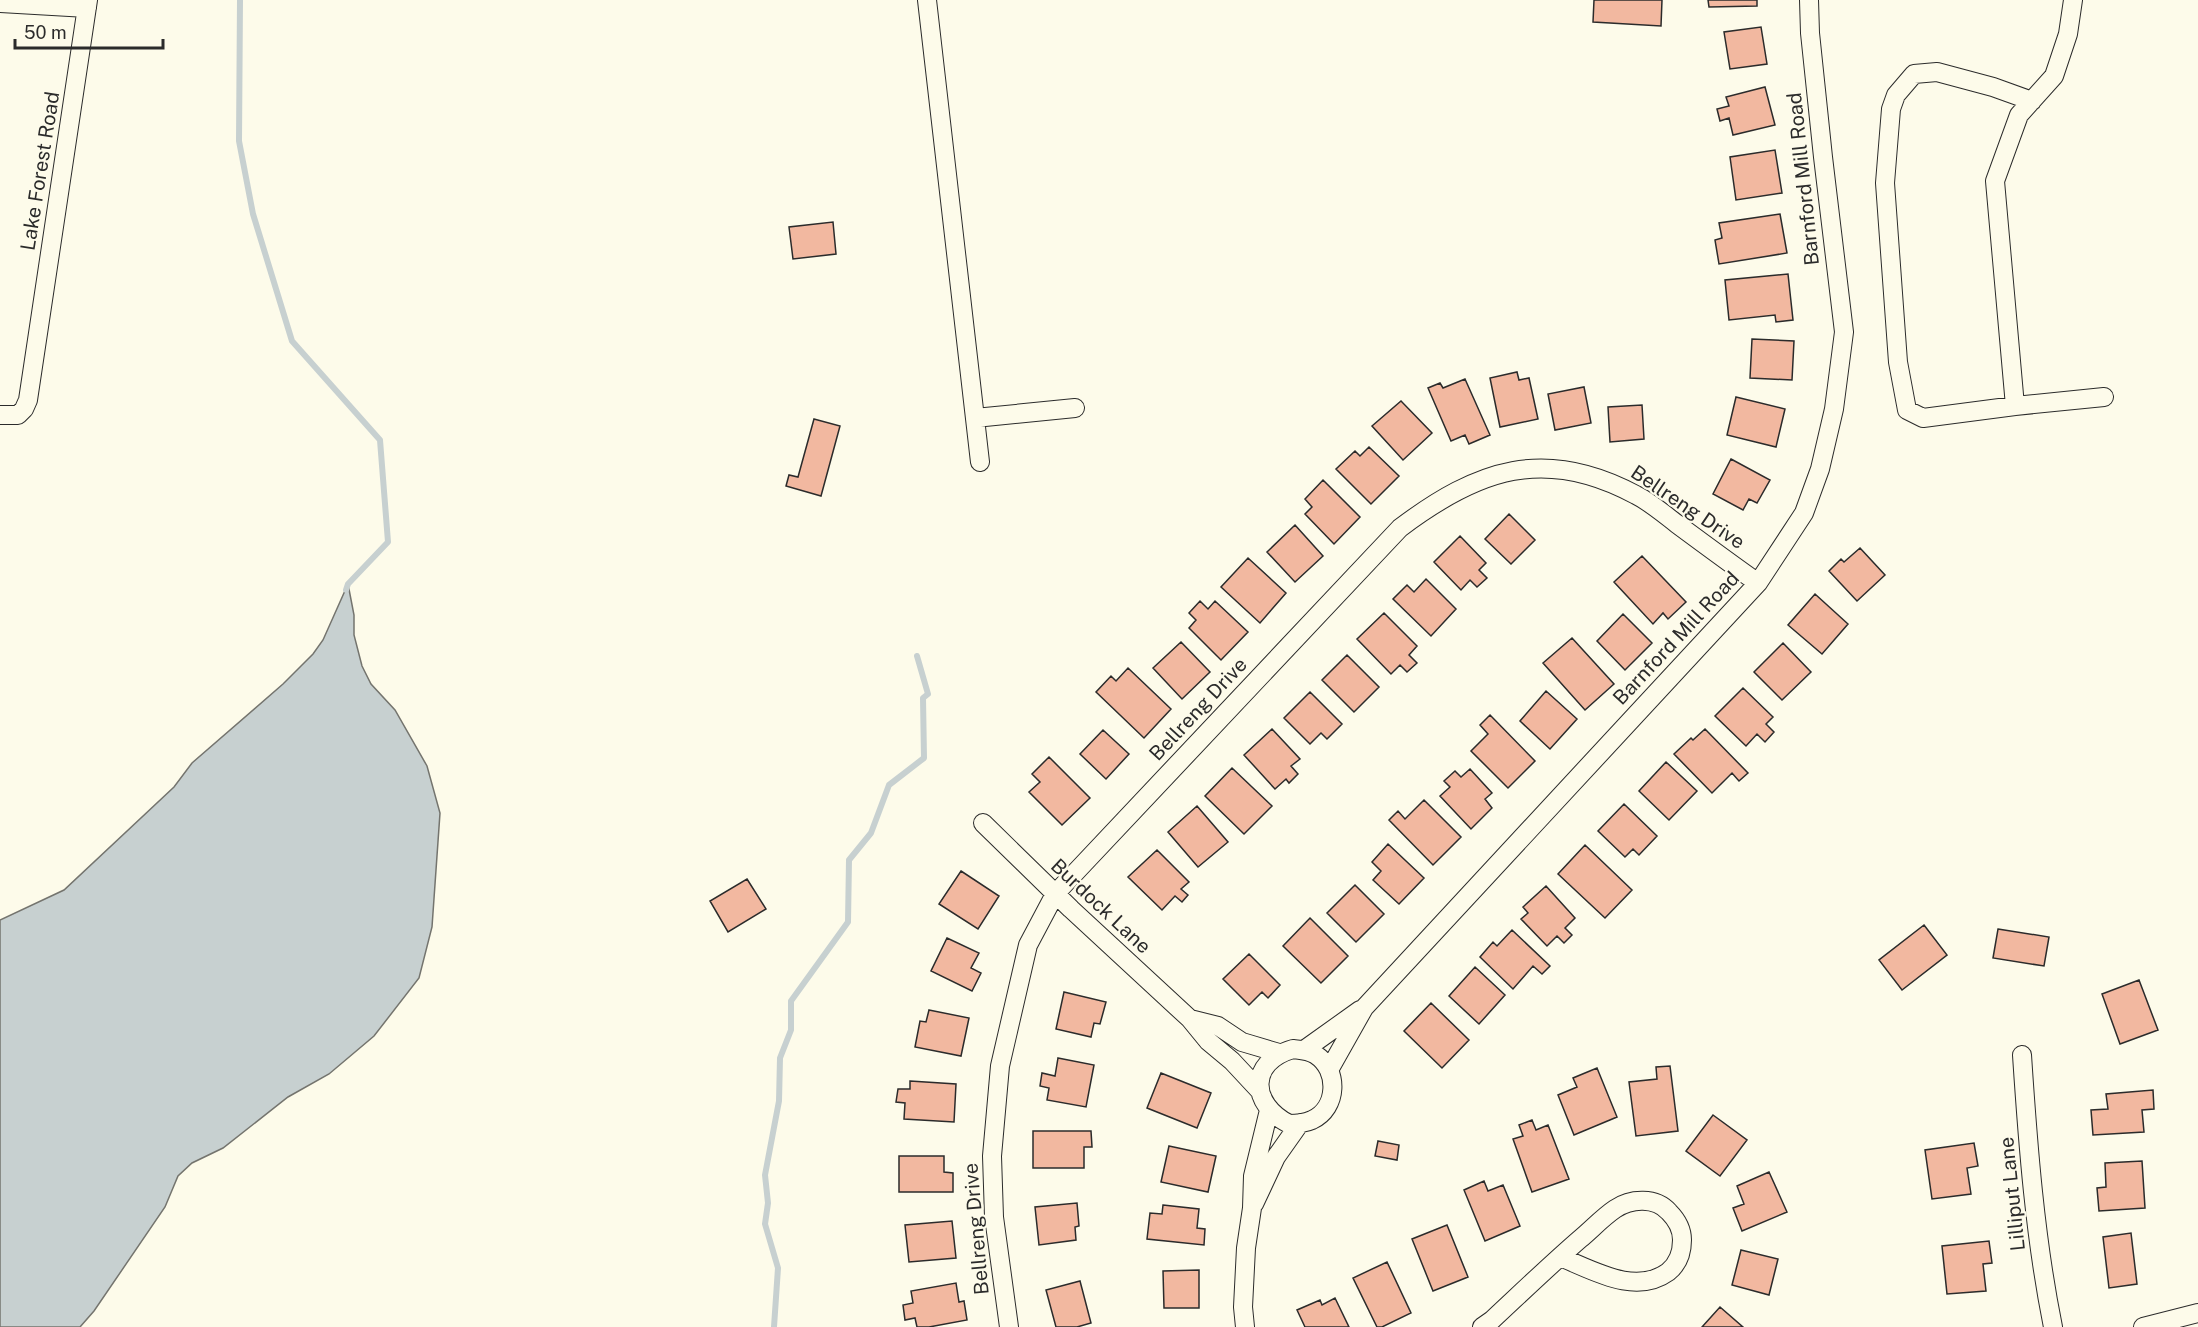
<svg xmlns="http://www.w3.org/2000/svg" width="2198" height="1327" viewBox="0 0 2198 1327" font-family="'Public Sans',sans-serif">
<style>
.water{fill:#c7d0d0;stroke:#74746e;stroke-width:1.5}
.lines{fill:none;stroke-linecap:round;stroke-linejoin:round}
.stream{stroke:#c7d0d0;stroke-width:6}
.building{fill:#f2b8a0;stroke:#2b2b2b;stroke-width:1.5}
.minor-casing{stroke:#2b2b2b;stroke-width:20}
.minor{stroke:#fdfbea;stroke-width:18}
.labels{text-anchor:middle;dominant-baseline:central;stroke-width:4.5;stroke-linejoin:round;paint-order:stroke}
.street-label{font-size:20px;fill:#2b2b2b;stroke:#fdfbea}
</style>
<rect width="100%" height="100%" fill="#fdfbea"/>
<!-- water -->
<path class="water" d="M348 584 354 615V635L362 666 371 684 395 710 427 766 440 813 432 927 419 978 374 1036 329 1074 288 1097 223 1148 192 1163 178 1176 165 1207 94 1311 80 1327H0V920L64 890 174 787 192 763 283 684 313 654 323 640Z"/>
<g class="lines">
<!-- stream -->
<path class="stream" d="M240 0 239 141 253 214 292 341 380 440 388 542 348 584 346 590
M774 1327 778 1268 765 1224 768 1203 765 1175 779 1101 780 1058 791 1030V1001L848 922 849 860 871 833 889 785 924 758 923 698 928 694 917 656"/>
</g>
<!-- building -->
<path class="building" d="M1594 0H1662L1661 26 1593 22Z
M1708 0H1757V6L1709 7Z
M1761 27 1767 64 1730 69 1724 32Z
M1765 87 1775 125 1733 135 1729 118 1720 121 1717 109 1729 106 1726 97Z
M1775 150 1782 193 1736 200 1730 157Z
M1780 214 1787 253 1719 264 1715 240 1722 238 1719 223Z
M833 222 836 254 793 259 789 227Z
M1788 274 1793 320 1776 322 1775 315 1729 320 1725 280Z
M1752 339 1794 341 1792 380 1750 378Z
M1517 372 1519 380 1529 378 1538 419 1500 427 1490 378Z
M1465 379 1490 435 1469 444 1465 435 1451 441 1428 388 1440 383 1443 388Z
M1584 387 1591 423 1555 430 1548 394Z
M1736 397 1785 409 1776 447 1727 435Z
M1401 401 1432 433 1403 460 1372 426Z
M1642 405 1644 439 1610 442 1608 407Z
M814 419 840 426 821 496 786 486 789 475 798 477Z
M1369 447 1399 476 1371 504 1336 469 1355 451 1360 456Z
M1731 459 1770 480 1757 503 1749 499 1743 510 1713 494Z
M1323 480 1360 517 1334 544 1305 514 1312 507 1305 499Z
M1509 514 1535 540 1511 564 1485 539Z
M1295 525 1323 556 1295 582 1267 552Z
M1460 536 1486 563 1479 570 1487 578 1477 587 1470 580 1461 590 1434 562Z
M1860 548 1885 575 1857 601 1829 571 1841 559 1844 562Z
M1642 556 1686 602 1668 619 1663 613 1653 624 1614 582Z
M1248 558 1286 593 1260 623 1221 587Z
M1426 579 1456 609 1431 636 1393 599 1407 585 1414 592Z
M1815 594 1848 624 1822 654 1788 625Z
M1200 601 1208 609 1215 601 1248 632 1221 660 1189 628 1196 620 1189 613Z
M1384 613 1417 646 1409 655 1417 663 1407 672 1400 665 1391 674 1357 639Z
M1623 614 1652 643 1625 670 1597 641Z
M1572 638 1614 684 1585 710 1543 663Z
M1181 642 1210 672 1182 699 1153 668Z
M1783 643 1811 672 1782 700 1754 672Z
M1347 655 1379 687 1354 712 1322 680Z
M1128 668 1171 709 1144 738 1096 692 1111 676 1116 681Z
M1743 688 1773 717 1766 724 1774 732 1765 742 1757 734 1746 746 1715 716Z
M1546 691 1577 719 1550 749 1520 721Z
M1310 692 1342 724 1327 739 1321 733 1310 744 1284 718Z
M1490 715 1535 761 1508 788 1471 751 1488 734 1480 725Z
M1272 729 1300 759 1291 766 1298 774 1289 783 1286 779 1275 789 1244 755Z
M1705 729 1748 773 1739 781 1732 773 1712 793 1674 754 1691 738 1693 740Z
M1103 730 1129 754 1106 779 1080 754Z
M1049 757 1090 798 1062 825 1029 792 1040 782 1032 774Z
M1666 762 1697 791 1669 820 1639 791Z
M1232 768 1272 806 1244 834 1205 796Z
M1470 769 1492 793 1485 799 1492 808 1471 829 1440 796 1450 787 1444 781 1455 771 1461 777Z
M1424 800 1461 837 1433 865 1389 820 1398 811 1405 819Z
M1624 804 1657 836 1639 855 1633 849 1625 857 1598 831Z
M1197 806 1228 842 1198 867 1168 832Z
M1388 844 1424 878 1399 904 1373 880 1381 871 1372 862Z
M1585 845 1632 890 1605 918 1558 874Z
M1157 850 1189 882 1181 889 1188 895 1182 902 1175 896 1162 910 1128 877Z
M961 871 999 896 978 929 939 904Z
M747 879 766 909 728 932 710 901Z
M1355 885 1384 914 1356 942 1327 913Z
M1546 886 1575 918 1565 928 1572 935 1564 943 1557 936 1547 946 1521 919 1528 913 1523 907Z
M1310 918 1348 956 1321 983 1283 946Z
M1924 925 1947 955 1902 990 1879 960Z
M1998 929 2049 937 2044 966 1993 958Z
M1512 930 1550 966 1542 974 1533 966 1513 989 1480 957 1493 942 1497 946Z
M947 938 979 953 971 968 981 973 972 991 931 971Z
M1249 954 1280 985 1268 998 1262 992 1249 1005 1223 979Z
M1475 967 1505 995 1479 1024 1449 996Z
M2139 980 2158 1030 2120 1044 2102 994Z
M1064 992 1106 1002 1100 1024 1094 1023 1091 1037 1056 1029Z
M1431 1003 1469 1040 1442 1068 1404 1031Z
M929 1010 969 1018 961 1056 915 1047 920 1021 926 1022Z
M1058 1058 1094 1065 1086 1107 1047 1100 1049 1088 1040 1086 1042 1073 1055 1076Z
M1670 1066 1678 1131 1636 1136 1629 1082 1657 1079 1656 1067Z
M1597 1068 1617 1117 1574 1135 1558 1095 1577 1087 1573 1078Z
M1161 1073 1211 1093 1197 1128 1147 1108Z
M910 1081 956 1084 954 1122 904 1119 905 1103 896 1102 898 1089H910Z
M2153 1090 2154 1109 2142 1110 2144 1132 2093 1135 2091 1110 2108 1109 2106 1094Z
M1713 1115 1747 1140 1720 1176 1686 1151Z
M1532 1120 1536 1130 1548 1125 1569 1179 1532 1192 1513 1139 1523 1136 1519 1125Z
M1033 1131H1091L1092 1147H1084V1168H1033Z
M1378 1141 1399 1145 1397 1160 1375 1156Z
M1974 1143 1978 1166 1967 1168 1971 1194 1932 1199 1925 1150Z
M1169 1146 1216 1156 1208 1192 1161 1182Z
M899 1156H944V1172L953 1173V1192H899Z
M2142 1161 2145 1208 2099 1211 2097 1188 2106 1187 2105 1163Z
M1769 1172 1787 1212 1742 1231 1733 1208 1744 1204 1737 1186Z
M1484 1181 1488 1191 1503 1185 1520 1226 1485 1241 1464 1190Z
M1077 1203 1079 1226 1075 1227 1076 1240 1039 1245 1035 1207Z
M1163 1205 1199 1209 1197 1228 1205 1229 1204 1245 1147 1239 1150 1213 1162 1214Z
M952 1221 956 1258 909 1262 905 1225Z
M1447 1225 1468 1277 1433 1291 1412 1239Z
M2131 1233 2137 1284 2109 1288 2103 1237Z
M1989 1241 1992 1263 1983 1264 1986 1291 1947 1294 1942 1246Z
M1741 1250 1778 1259 1769 1295 1732 1285Z
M1387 1262 1411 1313 1382 1327H1377L1353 1278Z
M1199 1270V1308H1164L1163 1271Z
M1080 1281 1091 1323 1077 1327H1056L1046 1290Z
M956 1283 959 1302 964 1301 967 1320 929 1327H917L915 1318 905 1320 903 1305 913 1303 911 1291Z
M1335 1298 1349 1327H1305L1297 1310 1320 1300 1322 1305Z
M1720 1307 1743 1327H1702Z"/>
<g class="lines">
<!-- minor casing -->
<g class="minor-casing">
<path id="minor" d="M927 0 980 462
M0 3 87 8
M2032 101 1993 87 1937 72 1914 74 1896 95 1891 109 1885 183 1898 362 1907 410 1923 418 2015 406 1995 181 2019 115 2054 76 2068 34 2073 0
M2015 406 2104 397
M0 415H18L24 409 28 400 88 0
M975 418 1075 408
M983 823 1071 909 1190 1019 1208 1041 1232 1061 1259 1090
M1190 1019 1218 1026 1242 1042 1279 1053
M1293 1049C1301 1050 1309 1050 1316 1055 1339 1070 1338 1108 1312 1120 1305 1123 1297 1124 1289 1124 1250 1104 1248 1062 1293 1049Z
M1304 1050 1360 1010
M2022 1055C2028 1146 2035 1238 2053 1327
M1329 1070 1364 1008 1758 583 1804 513 1820 469 1834 409 1844 332 1823 157 1810 33 1809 0
M1254 1204 1276 1157 1300 1123
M1009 1327 994 1217 992 1156 1000 1066 1028 945 1055 894 1400 528C1478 469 1545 446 1636 495 1650 502 1664 514 1677 524 1704 544 1731 564 1758 583
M1245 1327 1243 1307 1246 1248 1252 1208 1253 1176 1269 1110
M1482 1327 1492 1320C1521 1293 1550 1265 1580 1239 1592 1229 1603 1217 1615 1209 1631 1198 1656 1197 1669 1212 1677 1220 1682 1228 1682 1240 1682 1253 1678 1264 1668 1272 1635 1296 1593 1270 1560 1257
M2143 1327 2198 1313"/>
</g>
<!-- minor -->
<use href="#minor" class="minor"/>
</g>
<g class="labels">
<!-- street labels -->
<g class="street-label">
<text transform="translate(40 171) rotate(-81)">Lake Forest Road</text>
<text transform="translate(1803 179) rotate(-96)">Barnford Mill Road</text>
<text transform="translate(1688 507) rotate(34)">Bellreng Drive</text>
<text transform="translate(1676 638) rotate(-47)">Barnford Mill Road</text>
<text transform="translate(1198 709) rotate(-47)">Bellreng Drive</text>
<text transform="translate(1101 906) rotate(43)">Burdock Lane</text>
<text transform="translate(2012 1194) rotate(-96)">Lilliput Lane</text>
<text transform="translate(976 1229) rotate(-95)">Bellreng Drive</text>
</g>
</g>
<!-- scale -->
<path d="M15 39v9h148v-9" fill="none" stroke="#2b2b2b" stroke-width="3"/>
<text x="24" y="39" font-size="18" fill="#2b2b2b" stroke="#fdfbea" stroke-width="4.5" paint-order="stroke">50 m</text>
</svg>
